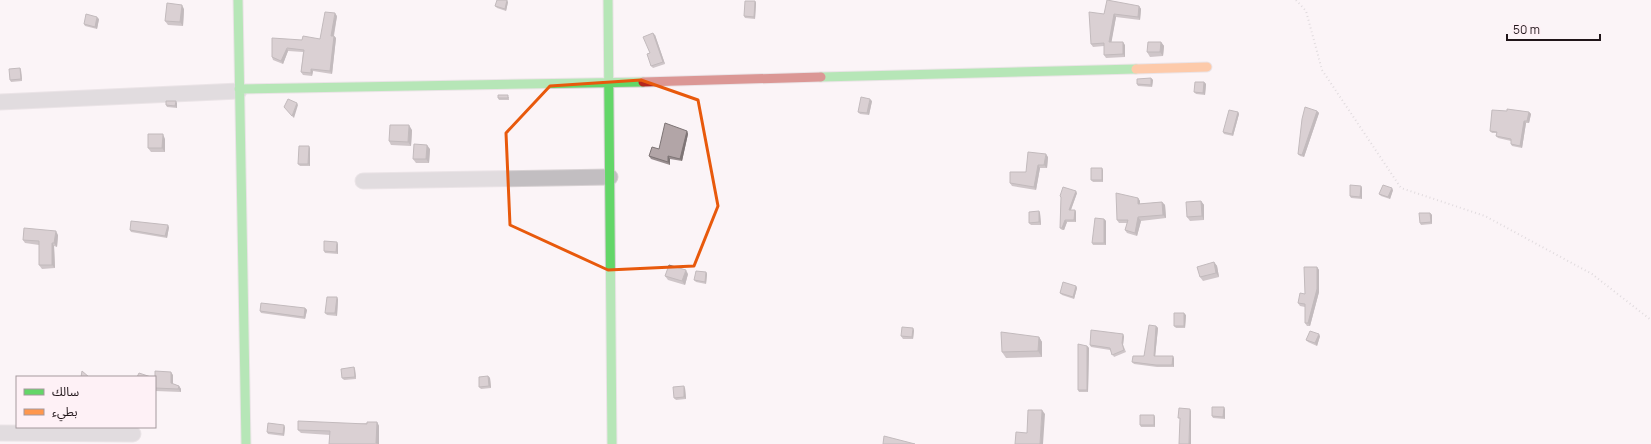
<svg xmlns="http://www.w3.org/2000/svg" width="1651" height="444" viewBox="0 0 1651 444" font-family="Manrope,'Noto Sans Arabic',sans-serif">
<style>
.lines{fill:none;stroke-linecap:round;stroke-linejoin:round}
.street-casing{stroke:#d7d1d3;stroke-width:17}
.fast-casing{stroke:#d7d1d3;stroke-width:11}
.slow-casing{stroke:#d7d1d3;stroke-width:11}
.jam-casing{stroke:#d7d1d3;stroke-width:11}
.path{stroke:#c0bdbf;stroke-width:2;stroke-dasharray:1 3;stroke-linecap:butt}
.street{stroke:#c2bec1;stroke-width:15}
.fast{stroke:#63d668;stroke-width:9}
.slow{stroke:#ff974d;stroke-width:9}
.jam{stroke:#b3261e;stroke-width:9}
.wall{fill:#998e90}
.shaded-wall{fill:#7d7475}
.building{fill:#b2a5a7;stroke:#7d7475}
.marked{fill:none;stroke:#e8590c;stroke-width:3;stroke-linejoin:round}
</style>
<rect width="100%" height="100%" fill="#fbf4f7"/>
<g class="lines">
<!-- street casing -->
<g class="street-casing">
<path id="street" d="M0 102 239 91
M363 181 610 177
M0 433 133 434"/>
</g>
<!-- fast casing -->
<g class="fast-casing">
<path id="fast" d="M238 0 246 444
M608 0 612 444
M821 77 1136 69
M239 89 643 82"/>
</g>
<!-- slow casing -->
<g class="slow-casing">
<path id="slow" d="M1136 69 1207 67"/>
</g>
<!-- jam casing -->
<g class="jam-casing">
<path id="jam" d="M643 82 821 77"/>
</g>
<!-- path -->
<path class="path" d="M1296 0 1306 11 1322 70 1401 188 1485 216 1592 274 1651 320"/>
<!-- street -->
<use href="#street" class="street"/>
<!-- fast -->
<use href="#fast" class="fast"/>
<!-- slow -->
<use href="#slow" class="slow"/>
<!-- jam -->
<use href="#jam" class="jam"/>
</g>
<!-- wall -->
<path class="wall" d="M755 1 756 3 755 19 745 18 744 16Z
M508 2 506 11 497 8 495 6Z
M1139 6 1141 9 1140 20 1116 17 1111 42 1125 45V57L1106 58 1104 55V46L1093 47 1091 44 1104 14Z
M184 9 183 26 168 25 165 21Z
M337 16 334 36 336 38 332 74 313 71 312 76 303 75 301 72 303 52 288 51 283 64 273 60 272 57 302 40 320 39Z
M99 19 97 29 85 26 84 24Z
M655 35 665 64 653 68 651 66 650 53Z
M1161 42 1164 46 1163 56 1150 57 1147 52Z
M20 68 21 70 22 81 11 82 10 80Z
M1151 78 1153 80 1152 87 1138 86 1137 84Z
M1204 82 1206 84 1205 95 1196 94 1194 92Z
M509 97V100H499L498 98Z
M872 101 869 115 860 114 858 112Z
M177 103V108L167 107 166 105Z
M1317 111 1319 113 1304 157 1300 156 1298 154Z
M1238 112 1239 114 1233 136 1224 134 1223 132Z
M1529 112 1531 114 1529 123H1526L1522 148 1512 146 1511 144V141L1498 138 1496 136 1497 133H1492L1490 131Z
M412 130 411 146 391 145 389 141Z
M687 131 688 134 682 161 670 159V165L651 159 649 156Z
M165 139V152H151L148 148Z
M310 148V166H300L298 164Z
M430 149 429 163H416L413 159Z
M1048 157 1047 168H1040L1036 190 1012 186 1010 183Z
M1103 170V182H1093L1091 180Z
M1361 186 1362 188V199L1351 198 1350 196Z
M1393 190 1390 199 1381 196 1379 194Z
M1077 193 1071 210H1075L1076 212V222H1067L1064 230H1062L1060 228 1061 198 1060 196Z
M1138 198 1140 201V204L1162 202 1165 205 1166 218 1141 221 1137 236 1127 233 1125 230 1127 223H1119L1117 220Z
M1201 201 1204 205V220L1190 221 1187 217Z
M1039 211 1040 213 1041 225H1031L1029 223Z
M1430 213 1432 215V224L1421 225 1420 223Z
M1104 219 1106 221V245H1093L1092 243Z
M169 227 167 238 131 232 130 230Z
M58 235 57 247 54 246 55 268 42 269 39 265V245L25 243 23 240Z
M338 244V254L325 253 324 251Z
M1214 262 1217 266 1219 277 1203 281 1200 277Z
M1317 267 1319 270V292L1310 326H1307L1305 323V307L1300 306 1298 303 1305 294Z
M706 272 707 274 706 284 696 282 694 280Z
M688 274 685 285 668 280 665 276Z
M1076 286 1077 288 1074 299 1062 295 1060 293Z
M338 299 337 316 327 315 325 313Z
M305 308 307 310 305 319 261 313 260 311Z
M1186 315 1185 328H1176L1174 326Z
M1156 326 1158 328 1155 356 1174 358V367H1157L1134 364 1132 362 1144 356Z
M914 330 913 339H903L901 336Z
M1124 336 1123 345 1126 352 1114 357 1110 350 1091 347 1090 345Z
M1320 336 1317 346 1308 342 1306 340Z
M1039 337 1042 342V357L1006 358 1002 352Z
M1087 346 1089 348 1088 392H1079L1078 390Z
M354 367 355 369 356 379 344 380 342 378Z
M155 371 173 375V384L179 386 181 389V392L155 391Z
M488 376 490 378 491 388 481 389 479 387Z
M685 388 686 399 676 400 674 398Z
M1225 409V419L1213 418 1212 416Z
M1155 417V427H1141L1140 425Z
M377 422 379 426V444L330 435 301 433 298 430Z
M285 427 284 436 268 434 267 432Z"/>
<!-- shaded-wall -->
<path class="shaded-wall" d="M507 0 508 2 506 11 505 9Z
M755 1 756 3 755 19 754 17Z
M182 5 184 9 183 26 180 22Z
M1139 6 1141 9 1140 20 1138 17Z
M335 13 337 16 333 38 331 36Z
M1114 14 1116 17 1111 45 1109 42Z
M97 17 99 19 97 29 95 27Z
M653 33 655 35 665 64 663 62Z
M334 36 336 38 332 74 330 71Z
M1123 42 1125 45V57L1123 54Z
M1161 42 1164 46 1163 56 1160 52Z
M287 48 288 51 283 64 281 61Z
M20 68 21 70 22 81 21 79Z
M311 69 313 71 312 76 311 73Z
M1151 78 1153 80 1152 87 1151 85Z
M1204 82 1206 84 1205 95 1203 93Z
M870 99 872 101 869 115 867 113Z
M176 101 177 103V108L175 106Z
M297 103 298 105 294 118 292 116Z
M1317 111 1319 113 1304 157 1302 155Z
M1238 112 1239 114 1233 136 1232 134Z
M1529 112 1531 114 1529 123 1527 121Z
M1524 121 1526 123 1522 148 1520 146Z
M409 125 412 130 411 146 408 142Z
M687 131 688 134 682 161 680 159Z
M163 134 165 139V152L162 148Z
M427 145 430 149 429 163 426 159Z
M309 146 310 148V166L308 164Z
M1046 154 1048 157 1047 168 1044 165Z
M668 156 670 159V165L668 162Z
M1038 165 1040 168 1036 190 1034 187Z
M1102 168 1103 170V182L1102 180Z
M1361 186 1362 188V199L1360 197Z
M1392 188 1393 190 1390 199 1388 197Z
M1076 191 1077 193 1070 212 1069 210Z
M1138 198 1140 201V207L1138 204Z
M1201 201 1204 205V220L1202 216Z
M1162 202 1165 205 1166 218 1163 215Z
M1075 210 1076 212V222L1074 220Z
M1039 211 1040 213 1041 225 1039 222Z
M1430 213 1432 215V224L1431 222Z
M1138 217 1141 221 1137 236 1135 233Z
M1104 219 1106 221V245L1104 243Z
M1065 220 1067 222 1064 230 1062 228Z
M168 225 169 227 167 238 165 236Z
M56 231 58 235 57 247 54 243Z
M337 242 338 244V254L336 252Z
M52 243 54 246 55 268 52 265Z
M1214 262 1217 266 1219 277 1216 273Z
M1317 267 1319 270V292L1310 326 1308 323Z
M686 270 688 274 685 285 682 281Z
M706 272 707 274 706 284 705 282Z
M1076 286 1077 288 1074 299 1073 297Z
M337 297 338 299 337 316 335 313Z
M305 308 307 310 305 319 304 317Z
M1184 313 1186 315 1185 328 1184 326Z
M1156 326 1158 328 1155 358 1154 356Z
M913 328 914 330 913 339 912 337Z
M1123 334 1124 336 1123 345 1126 352 1122 343Z
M1319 334 1320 336 1317 346 1315 343Z
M1039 337 1042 342V357L1038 351Z
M1087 346 1089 348 1088 392 1087 390Z
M1173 356 1174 358V367L1172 365Z
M354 367 355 369 356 379 355 377Z
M171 372 173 375V387L171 383Z
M488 376 490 378 491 388 489 386Z
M179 386 181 389V392L178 389Z
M684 386 685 388 686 399 684 397Z
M1224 407 1225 409V419L1223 417Z
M1190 409 1191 411V444H1189Z
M1042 410 1045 414 1043 444H1040Z
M1154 415 1155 417V427L1154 425Z
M377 422 379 426V444H377L376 443Z
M284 425 285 427 284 436 283 434Z"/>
<!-- building -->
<path class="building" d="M497 0H507L505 9 495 6Z
M1107 0 1139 6 1138 17 1114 14 1109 42H1123V54L1104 55V43L1091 44 1089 12 1104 14Z
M745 1H755L754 17 744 16Z
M167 3 182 5 180 22 165 21Z
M325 12 335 13 331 36H334L330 71 311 69V73L301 72 304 50 287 48 281 61 272 57V38L302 40 303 36 320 39Z
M86 14 97 17 95 27 84 24Z
M653 33 663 62 651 66 647 54 650 53 643 37Z
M1148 42H1161L1160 52H1147Z
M20 68 21 79 10 80 9 69Z
M1151 78V85L1137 84V79Z
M1195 82H1204L1203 93 1194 92Z
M498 95H508V98H498Z
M861 97 870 99 867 113 858 112Z
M288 99 297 103 292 116 284 107Z
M166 101H176L175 106 166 105Z
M1305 107 1317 111 1302 155 1298 154 1302 119Z
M1507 109 1529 112 1527 121H1524L1520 146 1511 144V139L1496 136 1497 132 1490 131 1492 110 1507 111Z
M1229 110 1238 112 1232 134 1223 132Z
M665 123 687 131 680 159 668 156V162L649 156 652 147 659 149Z
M390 125H409L408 142 389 141Z
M148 134H163L162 148H148Z
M414 144 427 145 426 159H413Z
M299 146H309L308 164H298Z
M1028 152 1046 154 1044 165H1038L1034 187 1010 183V172H1026Z
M1091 168H1102V180H1091Z
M1350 185 1361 186 1360 197 1350 196Z
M1383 185 1392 188 1388 197 1379 194Z
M1063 187 1076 191 1069 210H1075L1074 220H1065L1062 228H1060L1061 197 1060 196Z
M1116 193 1138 198V204L1162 202 1163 215 1138 217 1135 233 1125 230 1128 220H1117Z
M1201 201 1202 216 1187 217 1186 202Z
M1039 211V222L1029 223V212Z
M1419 213H1430L1431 222 1420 223Z
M1095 218 1104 219V243H1092Z
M131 221 168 225 165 236 130 230Z
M24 228 56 231 54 243H52V265H39V241L23 240Z
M324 241 337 242 336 252 324 251Z
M1214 262 1216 273 1200 277 1197 267Z
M669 265 686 270 682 281 665 276Z
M1304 267H1317V289L1308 323H1305V304L1298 303 1300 293 1305 294Z
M696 271 706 272 705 282 694 280Z
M1063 282 1076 286 1073 297 1060 293Z
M327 297H337L335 313H325Z
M261 303 305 308 304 317 260 311Z
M1174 313H1184V326H1174Z
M1149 325 1156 326 1154 356H1173L1172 365H1156L1132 362 1133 356H1144Z
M902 327 913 328 912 337 901 336Z
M1091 330 1123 334 1122 343 1124 350 1112 355 1110 348 1090 345Z
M1310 331 1319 334 1315 343 1306 340Z
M1001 332 1039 337 1038 351 1002 352Z
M1078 344 1087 346V390H1078Z
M354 367 355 377 342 378 341 369Z
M82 371 89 377H81Z
M155 371 171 372V383L179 386 178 389 155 388Z
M139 373 151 377H137Z
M488 376 489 386 479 387V377Z
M684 386V397L674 398 673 387Z
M1212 407H1224L1223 417 1212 416Z
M1179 408 1190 409 1189 444H1179L1180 418H1178Z
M1028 410H1042L1040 444H1015L1016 432 1027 433Z
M1140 415H1154V425H1140Z
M298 421 367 424V422H377L376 443H378V444H329L330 431 298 430Z
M268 423 284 425 283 434 267 432Z
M884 436 915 444H883Z"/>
<!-- marked area -->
<path d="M0 0H1651V444H0ZM641 80 698 100 718 206 694 266 608 270 510 225 506 133 550 86Z" fill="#fbf4f7" fill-opacity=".55" fill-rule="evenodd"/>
<path class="marked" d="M641 80 698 100 718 206 694 266 608 270 510 225 506 133 550 86Z"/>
<!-- legend -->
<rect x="16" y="376" width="140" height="52" fill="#fef1f6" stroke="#a5999e"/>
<rect x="24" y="389" width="20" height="6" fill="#63d668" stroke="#a5999e"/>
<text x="52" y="396" font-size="12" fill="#201519">سالك</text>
<rect x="24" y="409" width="20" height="6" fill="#ff974d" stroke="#a5999e"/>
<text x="52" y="416" font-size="12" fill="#201519">بطيء</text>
<!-- scale -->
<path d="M1507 34v6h93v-6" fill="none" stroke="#201519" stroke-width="2"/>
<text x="1513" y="34" font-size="12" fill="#201519" stroke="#fef1f6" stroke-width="3" paint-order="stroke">50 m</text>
</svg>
